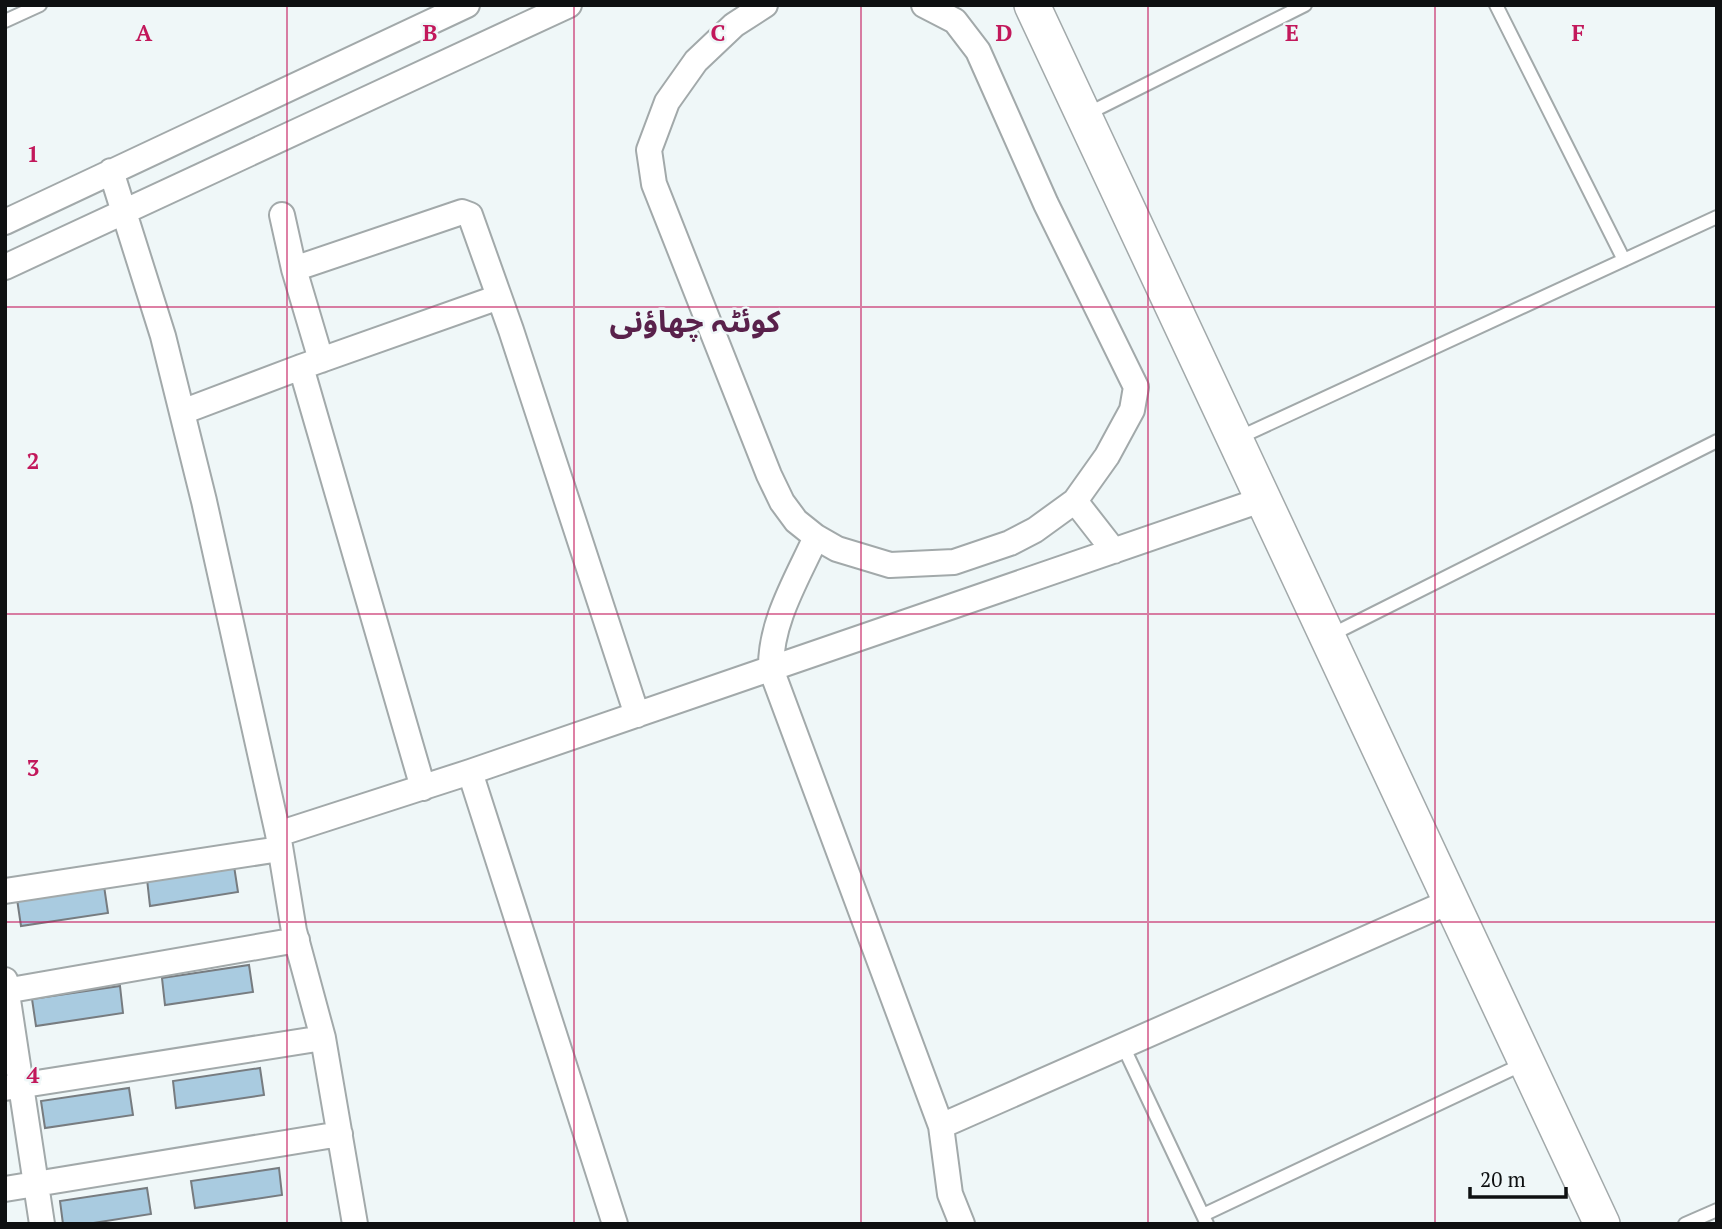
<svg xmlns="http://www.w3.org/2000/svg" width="1722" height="1229" viewBox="0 0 1722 1229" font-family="'PT Serif','Noto Sans Arabic',serif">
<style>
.building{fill:#a9cbe0;stroke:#777c80;stroke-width:2}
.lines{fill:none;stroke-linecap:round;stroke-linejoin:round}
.lane-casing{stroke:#a2a9aa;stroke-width:16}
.street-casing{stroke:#a2a9aa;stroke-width:28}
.secondary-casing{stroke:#a2a9aa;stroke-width:38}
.lane{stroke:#fff;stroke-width:12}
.street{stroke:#fff;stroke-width:24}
.secondary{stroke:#fff;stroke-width:35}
.grid{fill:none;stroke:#c2185b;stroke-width:2;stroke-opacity:0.55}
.labels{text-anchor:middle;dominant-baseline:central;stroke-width:5;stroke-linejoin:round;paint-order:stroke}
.district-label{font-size:30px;font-weight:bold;fill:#59214b;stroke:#eff7f8}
.grid-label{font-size:23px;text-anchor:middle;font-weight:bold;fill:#c2185b;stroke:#eff7f8;stroke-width:5;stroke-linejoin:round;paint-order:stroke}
</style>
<rect width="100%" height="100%" fill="#eff7f8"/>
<!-- building -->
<path class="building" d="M234 866 238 892 150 906 147 879Z
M104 886 108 913 21 926 17 899Z
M249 965 253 992 165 1005 162 978Z
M120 986 123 1013 36 1026 32 999Z
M260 1068 264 1095 176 1108 173 1081Z
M129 1088 133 1115 45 1128 41 1101Z
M279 1168 282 1195 195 1208 191 1181Z
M147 1188 151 1214 87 1224H63L60 1201Z"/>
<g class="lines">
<!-- lane casing -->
<g class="lane-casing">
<path id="lane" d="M1496 5 1624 260
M5 21 40 5
M1087 114 1305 5
M1236 439 1717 217
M1329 636 1717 441
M1123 1046 1207 1224
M1203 1215 1523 1064
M1685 1224 1717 1210"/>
</g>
<!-- street casing -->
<g class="street-casing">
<path id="street" d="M765 5 734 25 696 61 667 102 649 150 654 184 769 475 782 502 796 521 816 537 837 549 890 565 954 562 1010 543 1035 530 1075 501 1107 456 1120 432 1132 410 1136 387 1046 204 978 51 955 21 924 5
M111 171 163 336 204 501 278 834 294 931 323 1038 355 1224
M282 215 294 269 321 360
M5 222 467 5
M5 267 569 5
M294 269 462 212 470 215 511 330 637 715
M301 367 423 788
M182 412 301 367 499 297
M1075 501 1114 551
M816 537C797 579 770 622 771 669L941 1126 950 1194 962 1224
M470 772 615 1224
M278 834 470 772 1264 499
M5 891 280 849
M5 980 42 1224
M5 991 297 940
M5 1088 323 1038
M941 1126 1451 901
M5 1189 340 1134"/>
</g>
<!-- secondary casing -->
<g class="secondary-casing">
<path id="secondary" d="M1032 5 1602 1224"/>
</g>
<!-- lane -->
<use href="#lane" class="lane"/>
<!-- street -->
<use href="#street" class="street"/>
<!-- secondary -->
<use href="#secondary" class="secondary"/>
</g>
<!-- grid -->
<path class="grid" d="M287 5V1224M574 5V1224M861 5V1224M1148 5V1224M1435 5V1224M5 307H1717M5 614H1717M5 922H1717"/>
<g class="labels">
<!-- district labels -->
<g class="district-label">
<text x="695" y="321">کوئٹہ چھاؤنی</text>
</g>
</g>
<g class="grid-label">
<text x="144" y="41">A</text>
<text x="430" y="41">B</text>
<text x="718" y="41">C</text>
<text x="1004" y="41">D</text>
<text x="1292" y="41">E</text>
<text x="1578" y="41">F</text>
<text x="33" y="162">1</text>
<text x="33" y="469">2</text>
<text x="33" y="776">3</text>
<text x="33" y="1083">4</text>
</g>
<!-- border -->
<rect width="1722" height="1229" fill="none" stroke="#0e1011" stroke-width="14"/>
<!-- scale -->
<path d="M1470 1187v10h96v-10" fill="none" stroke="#0e1011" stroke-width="3.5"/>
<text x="1480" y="1187" font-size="21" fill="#0e1011" stroke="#eff7f8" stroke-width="5" paint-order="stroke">20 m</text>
</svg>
